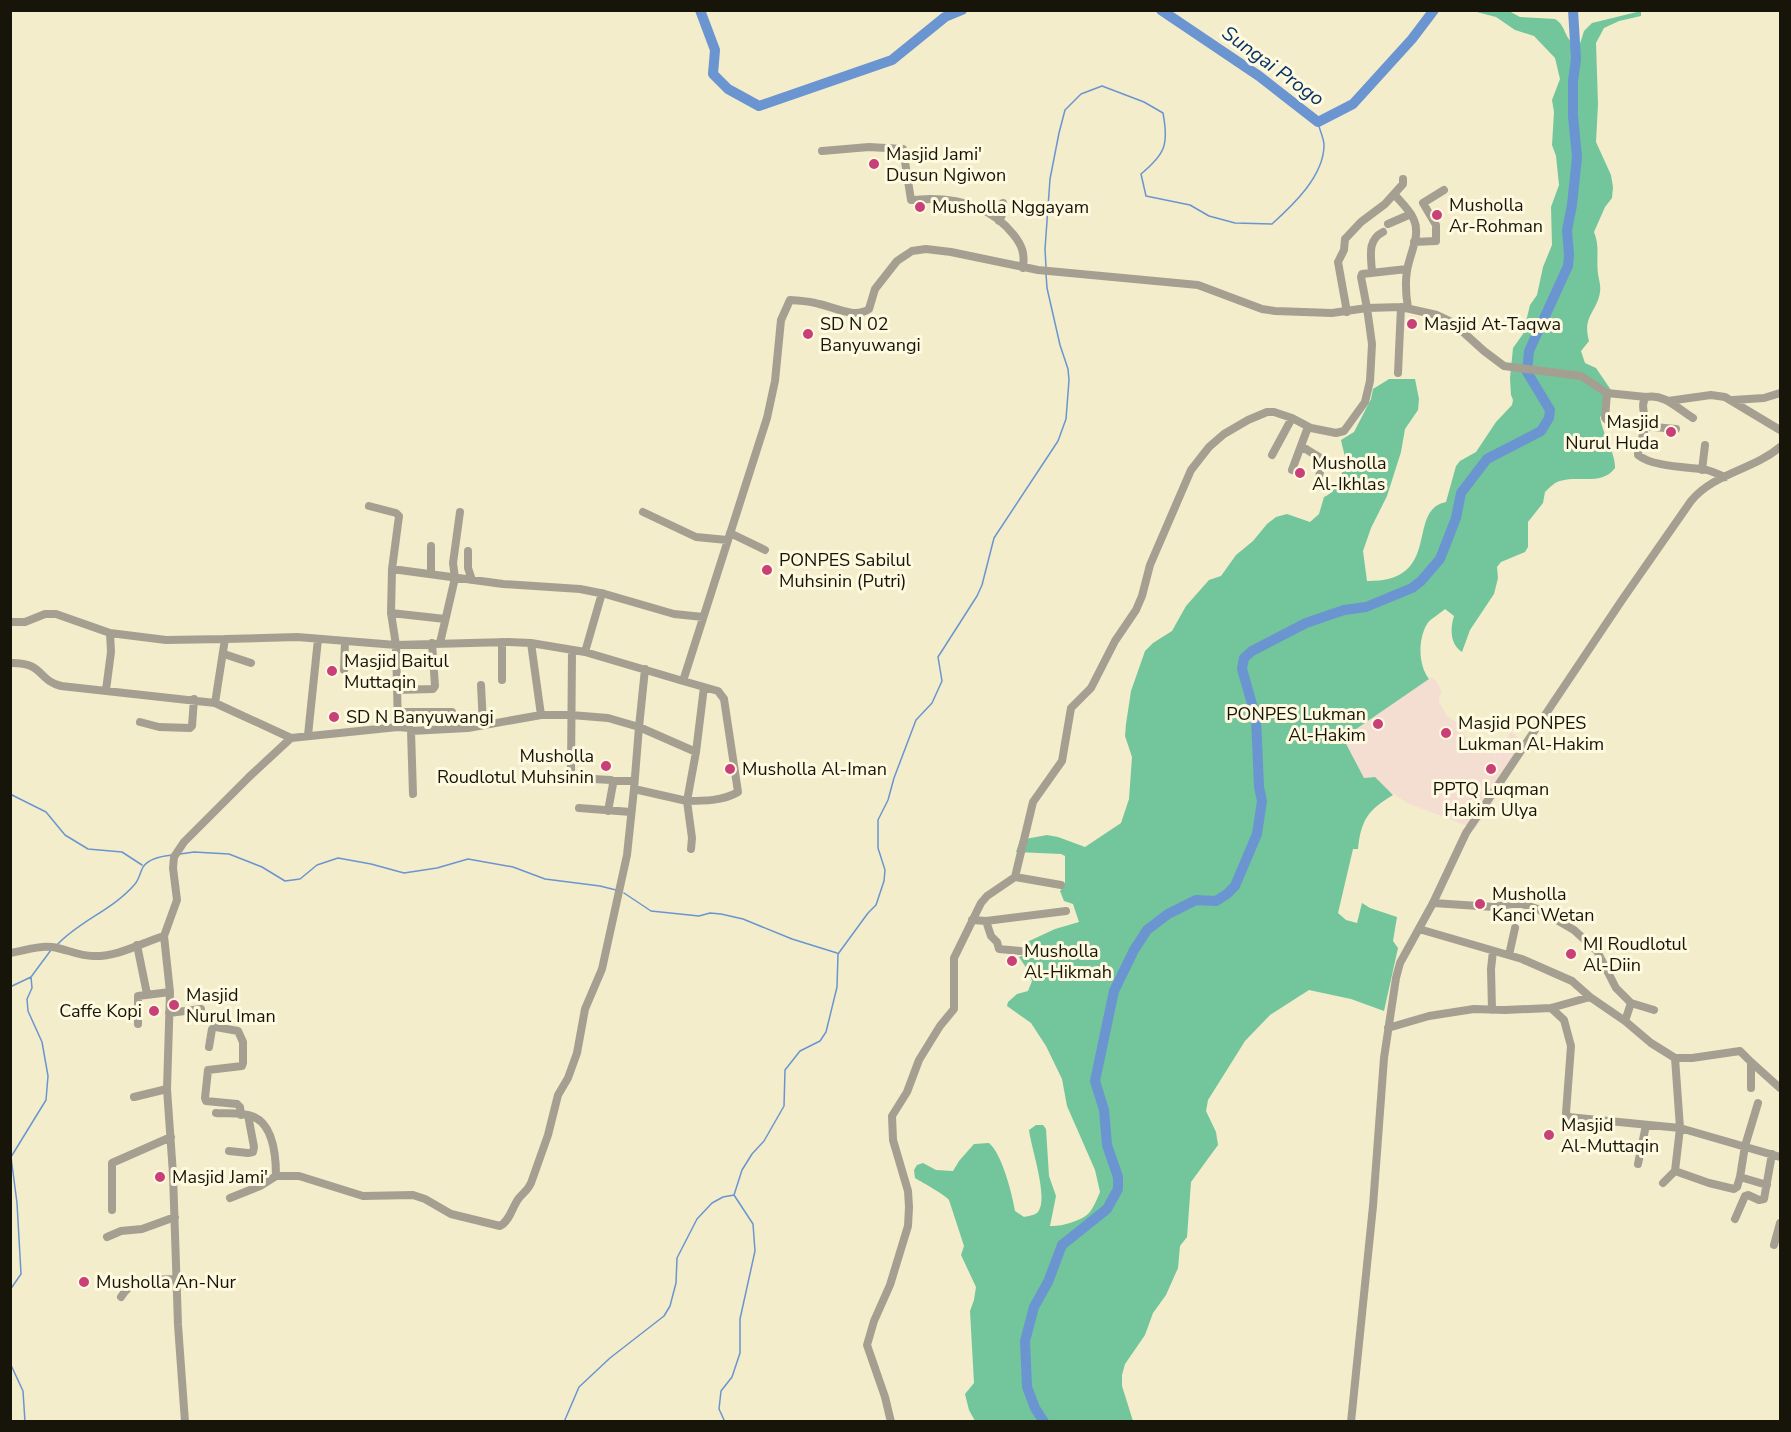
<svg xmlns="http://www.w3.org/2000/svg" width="1791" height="1432" viewBox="0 0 1791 1432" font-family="'Nunito Sans',sans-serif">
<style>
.education{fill:#f4ddd1}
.forest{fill:#73c59c}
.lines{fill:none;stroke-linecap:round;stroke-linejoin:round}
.stream{stroke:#6a95d0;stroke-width:1.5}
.river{stroke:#6a95d0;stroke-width:10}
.minor{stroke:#a59f91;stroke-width:8}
.poi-dot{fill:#c93f77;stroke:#fffadf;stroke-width:2}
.labels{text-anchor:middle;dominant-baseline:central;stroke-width:6;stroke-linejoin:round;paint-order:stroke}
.poi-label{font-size:18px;fill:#171509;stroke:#fffadf;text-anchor:start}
.water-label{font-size:20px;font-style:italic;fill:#063368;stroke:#fffadf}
</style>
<rect width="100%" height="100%" fill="#f3edcb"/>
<!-- education -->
<path class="education" d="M1432 677 1437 682 1442 692 1439 696V702L1447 716 1456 722 1466 737 1474 743 1495 754 1511 732 1528 745 1490 807 1475 829 1407 803 1385 788 1375 777 1364 778 1343 738Z"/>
<!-- forest -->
<path class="forest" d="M1473 11H1509L1520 17 1555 19C1568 27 1562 39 1579 47L1584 31 1592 23 1641 11V16L1619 21 1604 28 1596 43 1598 104 1596 142 1611 175 1613 187 1612 198 1605 207 1594 232C1600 246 1596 259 1598 274 1599 280 1601 286 1600 292 1597 312 1582 316 1589 341L1581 351 1585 363 1596 368 1611 390 1609 410 1600 417C1602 433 1616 454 1615 468 1602 486 1579 475 1560 481 1555 482 1549 488 1545 492L1543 503 1528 522V547L1525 552 1501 562 1497 567 1498 578 1494 594 1470 630 1462 652C1450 644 1450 629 1454 616L1445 609C1440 614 1431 618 1427 624 1418 639 1418 665 1429 679L1343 738 1364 778 1375 777 1393 795C1368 810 1361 820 1358 849H1353L1338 913 1346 920 1357 923 1362 903 1370 908 1397 917 1393 941 1398 948 1384 1011 1351 999 1309 990 1270 1015 1245 1041 1208 1100 1206 1111 1216 1132 1218 1145 1191 1182 1187 1237 1180 1246 1178 1268 1166 1295 1153 1313 1145 1335 1125 1364 1122 1375V1386L1133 1421H975L969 1410 965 1394 974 1383 970 1311 974 1300 976 1287 961 1255 964 1246 949 1200C944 1194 923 1183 915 1178L914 1170 917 1165 923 1163 936 1170 953 1171 959 1161 974 1144 989 1143C1002 1154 1012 1193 1015 1211L1024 1217C1029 1216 1035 1215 1038 1212 1049 1198 1031 1148 1029 1130L1036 1125H1043L1046 1129 1049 1176 1056 1196 1050 1226C1060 1227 1080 1221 1088 1214 1093 1209 1097 1199 1100 1192L1095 1170 1067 1106 1062 1079 1046 1046 1031 1023 1007 1006 1008 1002 1017 994 1028 991 1032 981 1029 972 1019 957 1024 955 1027 942 1055 929 1079 922 1073 904 1064 901 1060 891 1065 885V856L1061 854 1016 852 1020 840 1047 835 1058 837 1085 847 1121 823 1129 799 1132 757 1125 736 1126 724 1131 691 1145 651 1153 643 1172 631 1186 606 1209 580 1221 576 1236 555 1253 541 1267 524 1276 517 1287 514 1310 522 1319 514 1324 497C1336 493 1344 472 1345 460 1345 454 1342 446 1341 440L1354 432 1371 399 1373 389 1389 379H1415L1419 399 1418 410 1405 429 1401 452 1387 496 1371 528 1363 551 1367 581C1444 582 1405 510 1446 502L1456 466 1460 461 1476 452 1496 422 1512 405 1513 400 1511 395 1510 378 1513 348 1523 334 1530 305 1537 295 1543 267 1552 245 1551 207 1559 185 1556 156 1552 145 1554 112 1552 100 1560 79 1555 58 1534 36 1515 30 1496 17Z"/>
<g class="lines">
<!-- stream -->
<path class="stream" d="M1046 267 1045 249 1050 179 1059 133 1065 110 1081 94 1102 86 1144 102 1163 113C1169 145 1165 154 1141 174L1146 196 1190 205 1209 216 1235 223 1272 224C1293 205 1324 176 1324 145 1324 138 1319 129 1318 122
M10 794 46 812 65 835 88 849 122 852 142 865
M180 854 194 852 229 854 262 867 285 881 300 879 317 865 338 858 371 864 404 873 437 868 468 859 513 867 545 879 600 886 616 890
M624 893 651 911 699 916 710 913 721 914 743 919 792 939 837 953
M57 945C79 921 113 910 135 884 139 879 140 873 143 867 149 858 162 856 172 855
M10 987 31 977
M10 1290 21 1274 17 1203 11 1157 46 1100 48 1076 42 1042 28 1011 27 999 32 988 31 977 51 950
M10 1363 23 1391 25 1422
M564 1422 579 1387 610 1358 664 1316 670 1306 676 1283 677 1258 697 1219 712 1203 723 1197 734 1195
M725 1422 719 1409 721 1391 732 1377 740 1353V1319L755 1251 753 1224 734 1195 742 1170 752 1154 764 1141 784 1106 785 1070 800 1051 820 1041 826 1032 837 987 838 954 868 913 876 905 884 881 885 870 878 848V820L888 800 894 778 916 720 932 703 942 681 938 657 977 596 982 585 994 538 1058 441 1066 419 1069 380 1068 369 1060 345 1047 288 1046 274"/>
<!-- river -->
<path class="river" d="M700 10 715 50 713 74 728 89 759 106 892 60 945 17 962 10
M1161 10 1259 76 1318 122 1353 104 1412 39 1434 10
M1044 1422 1035 1408 1027 1387 1025 1341 1034 1307 1048 1282 1062 1245 1107 1209 1118 1189V1177L1107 1145 1104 1110 1095 1081 1114 991 1134 950 1147 930 1168 914 1196 900 1216 901 1227 894 1235 886 1257 834 1262 801 1259 787 1256 718 1242 669 1244 658 1252 651 1306 623 1344 610 1366 607 1412 588 1421 581 1440 559 1456 518 1461 493 1487 459 1541 431 1549 418 1550 410 1527 372 1529 351 1568 266 1569 255 1567 230 1572 205 1577 157 1573 116V81L1576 59 1573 10"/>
<!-- minor -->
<path class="minor" d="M822 151 869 147 903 149 911 200C917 200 924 199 930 199 963 199 992 208 1013 234 1022 245 1025 253 1023 268
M1394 194C1401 202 1410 210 1414 220 1421 236 1409 255 1407 271 1405 283 1406 296 1408 308
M999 221 1004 211 1003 203
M1388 224 1411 214
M1414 242 1436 241V225L1423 203 1444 190
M1407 269 1362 274 1361 277 1367 308 1401 307 1437 315 1452 322 1484 351 1504 366 1581 376 1607 393 1605 418 1610 423 1676 429
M1372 272C1371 256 1367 240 1383 232
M1347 312 1338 262 1344 250 1345 239 1361 222 1385 204 1403 184V179
M1398 373 1401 307
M1607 393 1646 397
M1733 400 1764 398 1780 393
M1668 401 1711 395 1725 397 1780 430
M1693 418C1678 409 1664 393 1646 397 1639 406 1647 416 1645 426 1644 436 1638 445 1638 455 1652 467 1689 467 1707 470 1714 472 1720 475 1725 477
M1301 446 1322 459 1319 478
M1272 455 1292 418
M1292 470 1308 427
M1702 470 1705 445
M369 506 396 513 399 516 392 569
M643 512 696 537 727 540
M730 533 765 550
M468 551V568L472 580
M431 574V546
M391 613 445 619
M10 622H25L45 614H56L110 633 166 640 225 639
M440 643 455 578 453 563 460 512
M531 643 541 715
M572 650 571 773 575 778 611 780 613 784 608 811
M585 652 602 593
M224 654 251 663
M10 663C44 662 37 680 61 686L215 703 225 639 297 637 396 645 508 642 531 643 585 652 683 681 767 418 775 381 781 320 790 300C800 301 809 301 819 304 834 307 855 319 869 309L875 289 897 261 912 251 926 249 951 252 1038 270 1198 285 1262 309 1275 311 1332 313 1367 308 1372 344 1370 381 1365 402 1344 431 1336 433 1311 428 1292 418 1274 412H1267L1248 420 1224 434 1209 447 1191 470 1150 565 1142 596 1136 610 1115 641 1091 688 1071 708 1062 761 1033 802 1015 877 987 896 981 903 954 958V1009L940 1026 919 1060 907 1092 892 1116 893 1140 908 1191 909 1207 908 1226 890 1285 874 1321 867 1345 885 1397 891 1422
M344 670 345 641
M502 680V642
M481 685 483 725
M106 690 111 652 110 633
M397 690 433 689 435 686 432 643
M215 703 291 738 398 727 396 645 391 613 392 569 503 584 580 589 605 594 674 614 703 617
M398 712H452
M140 722 159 727 190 728 192 726 194 699
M398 727 409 728 411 731 413 794
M411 731 468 728 541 715H571L608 718 639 727 645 669
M308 735 318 639
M613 781H634
M634 789 639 727 696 752
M579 808 631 812
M691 849 692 838 687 801C703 801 723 801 738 792L724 699 718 691 704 687
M1015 877 1061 885
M1433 903 1494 907 1511 904H1522L1538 909 1574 930 1597 951 1616 988 1631 1003 1654 1010
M972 920 986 921 1066 911
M986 921 991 936 997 942 999 949 1020 951
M1419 929 1522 959 1572 981 1590 997 1625 1021 1651 1043 1675 1058H1692L1740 1051 1751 1062V1088
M164 936 177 900 173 868 174 857 184 842 249 777 291 738
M137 945 147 994
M10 953C24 951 38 945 52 947 66 949 79 956 93 956 118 957 141 943 164 936L170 992 167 1089 173 1174 178 1325 185 1422
M1509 955 1515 928
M1551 1008 1564 1020 1571 1046 1566 1113 1568 1117 1680 1128 1780 1157
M1492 1010 1491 969 1493 951
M169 1013 201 1009
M1625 1021 1631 1003
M138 1024V996L170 992
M1388 1028 1429 1016 1474 1009 1505 1010 1551 1008 1590 997
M209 1047 212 1029 216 1027 238 1031 243 1042V1063L242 1066 208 1070 205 1098 206 1101 237 1104 240 1107 241 1115
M1751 1062 1780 1088
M134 1097 167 1089
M1758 1103 1745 1146 1740 1177 1767 1185
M216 1113C227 1114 243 1112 254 1117 274 1126 276 1157 276 1176
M229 1151 248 1153 253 1152 254 1147 248 1115
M1638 1164 1646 1125
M1675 1171 1709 1183 1734 1189 1737 1187 1740 1177
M1663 1183 1675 1171 1680 1128 1675 1058
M230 1198 260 1186 276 1176H299L363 1196 413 1195 425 1199 451 1214 500 1226C510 1221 512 1207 519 1198 524 1192 528 1190 531 1183L548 1135 558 1095 568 1078 577 1053 585 1009 602 969 627 855 634 789 687 801 696 752 704 687 683 681
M112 1210V1163L171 1137
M1735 1219 1745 1196 1748 1195 1759 1200 1764 1199 1772 1154
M107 1237 121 1231 142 1229 175 1217
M1774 1245 1780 1223
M121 1297C132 1277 156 1280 177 1279
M1351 1422 1373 1206 1384 1058 1396 978 1400 963 1433 903 1466 833 1622 600 1691 501C1714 473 1753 470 1780 447"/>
</g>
<!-- markers -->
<g class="poi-dot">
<circle cx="874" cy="164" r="6"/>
<circle cx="920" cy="207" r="6"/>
<circle cx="1437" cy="215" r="6"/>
<circle cx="1412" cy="324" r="6"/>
<circle cx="808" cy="334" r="6"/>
<circle cx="1671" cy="432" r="6"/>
<circle cx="1300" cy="473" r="6"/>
<circle cx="767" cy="570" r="6"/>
<circle cx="332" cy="671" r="6"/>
<circle cx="334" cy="717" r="6"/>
<circle cx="1378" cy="724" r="6"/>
<circle cx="1446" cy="733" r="6"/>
<circle cx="606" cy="766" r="6"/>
<circle cx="730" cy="769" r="6"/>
<circle cx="1491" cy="769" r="6"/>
<circle cx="1480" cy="904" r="6"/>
<circle cx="1571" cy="954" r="6"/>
<circle cx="1012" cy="961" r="6"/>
<circle cx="174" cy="1005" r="6"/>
<circle cx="154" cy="1011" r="6"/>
<circle cx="1549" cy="1135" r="6"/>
<circle cx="160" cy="1177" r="6"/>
<circle cx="84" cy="1282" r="6"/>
</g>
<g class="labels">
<!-- poi labels -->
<g class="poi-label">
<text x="886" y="154">Masjid Jami'<tspan x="886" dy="21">Dusun Ngiwon</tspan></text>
<text x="1449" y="205">Musholla<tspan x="1449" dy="21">Ar-Rohman</tspan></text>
<text x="932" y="207">Musholla Nggayam</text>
<text x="820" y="324">SD N 02<tspan x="820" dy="21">Banyuwangi</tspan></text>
<text x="1424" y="324">Masjid At-Taqwa</text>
<text x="1659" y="422" text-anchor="end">Masjid<tspan x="1659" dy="21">Nurul Huda</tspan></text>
<text x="1312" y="463">Musholla<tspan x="1312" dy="21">Al-Ikhlas</tspan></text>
<text x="779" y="560">PONPES Sabilul<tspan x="779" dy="21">Muhsinin (Putri)</tspan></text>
<text x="344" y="661">Masjid Baitul<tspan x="344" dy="21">Muttaqin</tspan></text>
<text x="1366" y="714" text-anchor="end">PONPES Lukman<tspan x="1366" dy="21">Al-Hakim</tspan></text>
<text x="346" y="717">SD N Banyuwangi</text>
<text x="1458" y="723">Masjid PONPES<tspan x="1458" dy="21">Lukman Al-Hakim</tspan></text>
<text x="594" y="756" text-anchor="end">Musholla<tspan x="594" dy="21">Roudlotul Muhsinin</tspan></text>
<text x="742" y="769">Musholla Al-Iman</text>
<text x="1491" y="789" text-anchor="middle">PPTQ Luqman<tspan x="1491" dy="21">Hakim Ulya</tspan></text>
<text x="1492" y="894">Musholla<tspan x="1492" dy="21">Kanci Wetan</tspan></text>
<text x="1583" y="944">MI Roudlotul<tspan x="1583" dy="21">Al-Diin</tspan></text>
<text x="1024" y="951">Musholla<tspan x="1024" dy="21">Al-Hikmah</tspan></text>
<text x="186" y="995">Masjid<tspan x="186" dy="21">Nurul Iman</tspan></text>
<text x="142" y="1011" text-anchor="end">Caffe Kopi</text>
<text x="1561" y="1125">Masjid<tspan x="1561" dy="21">Al-Muttaqin</tspan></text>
<text x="172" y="1177">Masjid Jami'</text>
<text x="96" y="1282">Musholla An-Nur</text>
</g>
<!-- water labels -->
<g class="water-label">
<text transform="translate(1273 66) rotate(36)">Sungai Progo</text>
</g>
</g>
<!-- border -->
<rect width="1791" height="1432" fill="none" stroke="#171509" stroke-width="24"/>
</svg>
